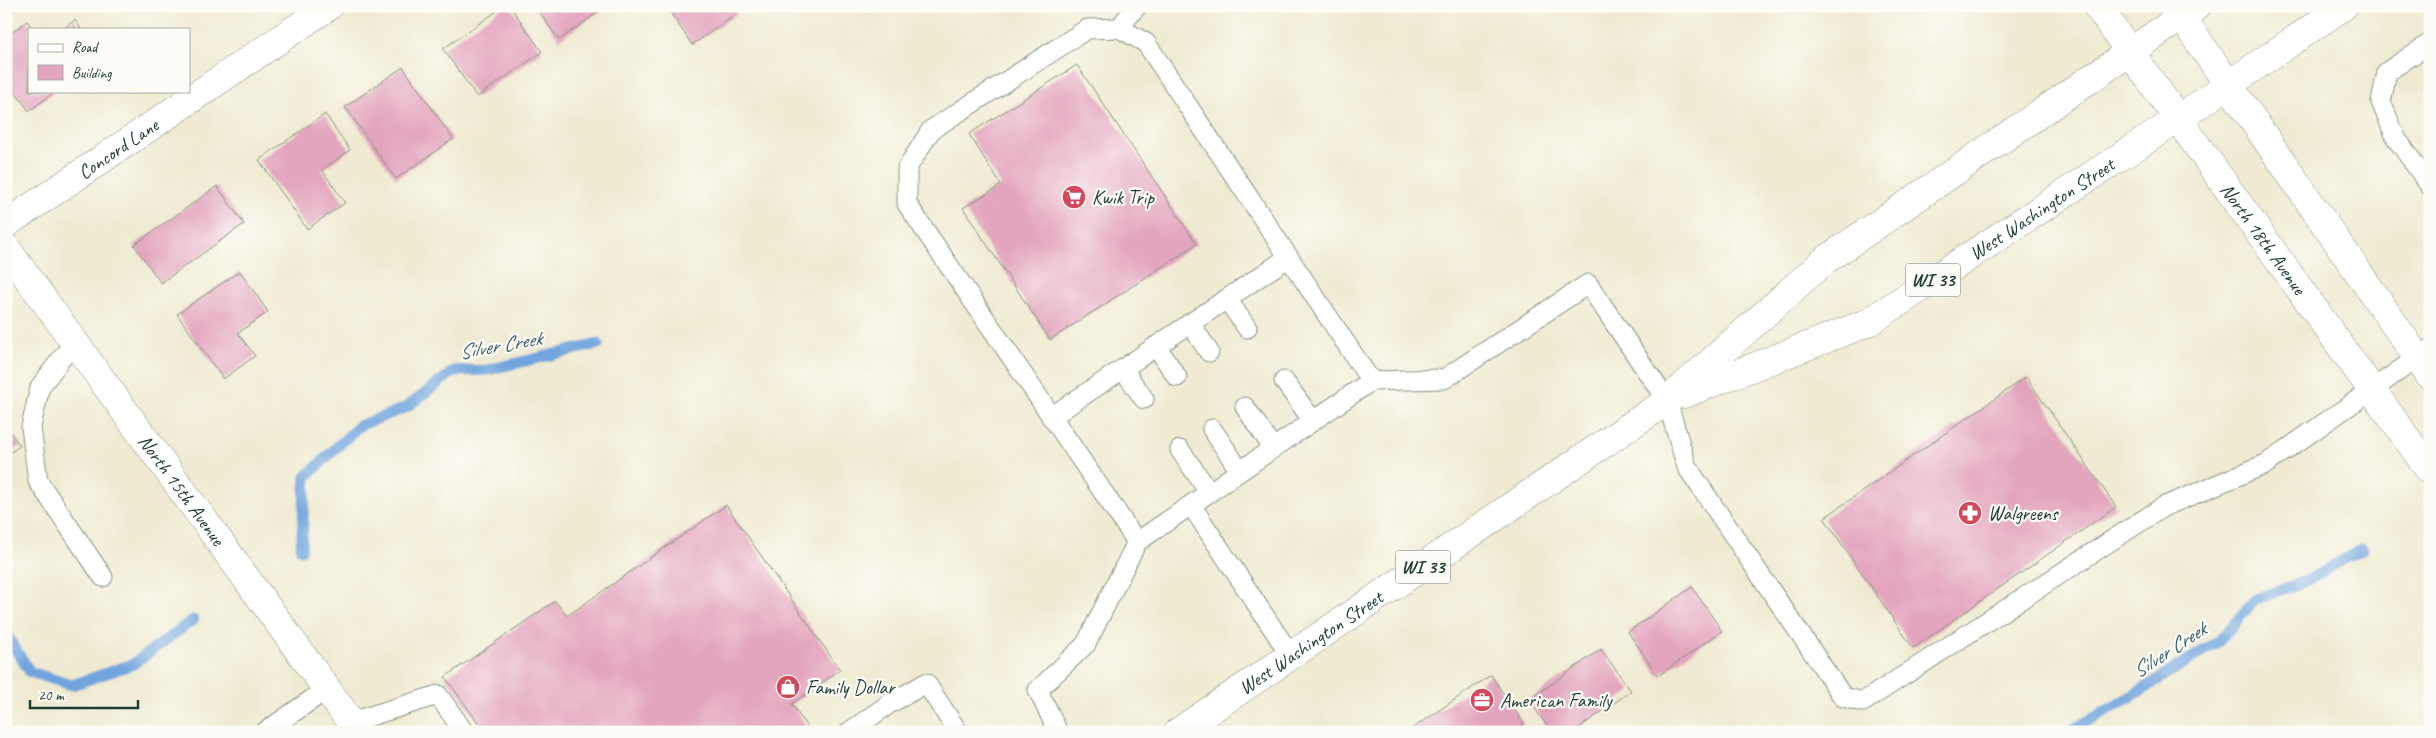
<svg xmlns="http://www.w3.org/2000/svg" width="2436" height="738" viewBox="0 0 2436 738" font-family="Caveat,sans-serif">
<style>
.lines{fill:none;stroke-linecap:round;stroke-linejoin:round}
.stream{stroke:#71a4dd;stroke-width:11}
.building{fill:#e3a5be}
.service-casing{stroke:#879482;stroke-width:21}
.minor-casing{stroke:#879482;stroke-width:29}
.tertiary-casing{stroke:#879482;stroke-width:29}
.primary-casing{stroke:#879482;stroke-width:29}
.service{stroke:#fff;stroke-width:19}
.minor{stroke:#fff;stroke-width:28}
.tertiary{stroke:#fff;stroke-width:28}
.primary{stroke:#fff;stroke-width:28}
.labels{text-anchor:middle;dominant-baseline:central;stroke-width:4.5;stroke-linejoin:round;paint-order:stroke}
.shield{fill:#fdfcf7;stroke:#62766e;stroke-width:1}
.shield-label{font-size:19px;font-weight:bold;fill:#1f3d34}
.street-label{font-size:20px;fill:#1f3d34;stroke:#fdfcf7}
.poi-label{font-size:20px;fill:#1f3d34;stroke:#fdfcf7;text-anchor:start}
.water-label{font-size:21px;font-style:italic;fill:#3c616f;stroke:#fdfcf7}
</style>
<rect width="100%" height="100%" fill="#fdfcf7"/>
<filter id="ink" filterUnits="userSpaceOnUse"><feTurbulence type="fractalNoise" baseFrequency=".02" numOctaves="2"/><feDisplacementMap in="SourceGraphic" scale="10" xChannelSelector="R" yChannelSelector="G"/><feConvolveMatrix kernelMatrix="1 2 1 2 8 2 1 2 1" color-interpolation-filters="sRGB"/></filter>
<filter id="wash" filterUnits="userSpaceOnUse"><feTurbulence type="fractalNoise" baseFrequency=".0096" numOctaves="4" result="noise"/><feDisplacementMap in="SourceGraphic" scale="20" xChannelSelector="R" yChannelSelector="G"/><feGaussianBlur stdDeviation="1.12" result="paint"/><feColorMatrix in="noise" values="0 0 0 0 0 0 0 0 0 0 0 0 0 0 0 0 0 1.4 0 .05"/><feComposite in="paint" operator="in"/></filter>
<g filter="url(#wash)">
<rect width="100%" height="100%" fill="#efead1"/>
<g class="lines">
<!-- stream -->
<path class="stream" d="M301 550 306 477 359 426 407 407 454 371 487 370 598 344
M6 634 30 672 72 685 133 664 193 620
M2068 732 2129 698 2219 641 2256 599 2308 580 2362 549"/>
</g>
<g id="blocks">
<!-- building -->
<path class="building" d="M6 6H20L6 16Z
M504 6H510L542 52 477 97 443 49Z
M535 6H607L559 40Z
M672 6H732L737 14 692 45 668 9Z
M75 20 81 29H63Z
M27 21 33 29H29V91H56L29 111 6 80V37Z
M1077 65 1197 244 1050 340 963 208 1001 185 969 134Z
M403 67 453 139 396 179 345 107Z
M325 114 350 150 322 170 345 203 307 229 259 160Z
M217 186 244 224 161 283 134 245Z
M240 271 268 312 238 333 255 356 223 379 177 314Z
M2026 377 2116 507 1913 648 1824 518Z
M6 426 20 446 6 455Z
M726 505 840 670 792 704 808 729 804 732H485L445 677 555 601 567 616Z
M1692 587 1722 631 1658 676 1628 632Z
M1601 649 1631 691 1573 732H1551L1529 700Z
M1491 675 1524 724 1512 732H1415L1413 728Z"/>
</g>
</g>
<g filter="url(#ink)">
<use href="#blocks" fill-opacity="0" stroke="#879482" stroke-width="1"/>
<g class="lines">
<!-- service casing -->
<g class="service-casing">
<path id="service" d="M1119 28 1137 6
M2430 43 2387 72 2381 102 2396 138 2430 186
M1227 299 1247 328
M1190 323 1209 352
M74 342 40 387 31 427 38 481 103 577
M1156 346 1177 377
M1123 369 1144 399
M1284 381 1313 421
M1245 407 1273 448
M1051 417 1289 257
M1212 429 1240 471
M1180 450 1209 492
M1191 505 1291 656
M1137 542 907 204V168L931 130 1087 29 1119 28 1146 43 1371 381
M351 722 438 695 464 732
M265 732 327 689
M849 732 889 704 926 683 958 732
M1058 732 1038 690 1086 644 1137 542 1371 381 1444 379 1588 284 1667 401 1687 467 1843 697 1863 702 2163 507 2266 464 2430 349"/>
</g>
<!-- minor casing -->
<g class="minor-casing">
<g id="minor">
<path id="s1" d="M6 224 329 6"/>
<path id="s2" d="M6 248 358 732"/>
</g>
</g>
<!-- tertiary casing -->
<g class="tertiary-casing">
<g id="tertiary">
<path id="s3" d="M2097 6 2430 471"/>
<path d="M2174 6 2430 376"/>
</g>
</g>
<!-- primary casing -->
<g class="primary-casing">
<g id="primary">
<path id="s4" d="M1684 394 1869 322 2178 119 2344 6"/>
<path id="s5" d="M1178 732 1667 401 1824 261 2197 6"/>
</g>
</g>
<!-- service -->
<use href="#service" class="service"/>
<!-- minor -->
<use href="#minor" class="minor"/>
<!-- tertiary -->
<use href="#tertiary" class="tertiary"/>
<!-- primary -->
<use href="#primary" class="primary"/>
</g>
</g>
<!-- icons -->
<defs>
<g id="supermarket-disc" transform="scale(1.25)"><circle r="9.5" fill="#d1495b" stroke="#fdfcf7"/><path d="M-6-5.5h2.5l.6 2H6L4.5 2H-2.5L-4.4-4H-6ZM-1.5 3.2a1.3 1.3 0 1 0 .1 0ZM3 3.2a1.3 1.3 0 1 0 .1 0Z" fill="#fff"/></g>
<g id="pharmacy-disc" transform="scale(1.25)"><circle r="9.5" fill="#d1495b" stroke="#fdfcf7"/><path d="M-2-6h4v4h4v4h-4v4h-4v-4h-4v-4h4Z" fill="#fff"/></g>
<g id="shop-disc" transform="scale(1.25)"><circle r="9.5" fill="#d1495b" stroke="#fdfcf7"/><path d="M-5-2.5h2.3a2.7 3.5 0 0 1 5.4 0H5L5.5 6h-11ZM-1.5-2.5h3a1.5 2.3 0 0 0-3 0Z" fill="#fff"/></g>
<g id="office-disc" transform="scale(1.25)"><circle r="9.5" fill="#d1495b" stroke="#fdfcf7"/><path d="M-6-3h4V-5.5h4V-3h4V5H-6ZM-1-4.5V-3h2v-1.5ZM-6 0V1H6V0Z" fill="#fff"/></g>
</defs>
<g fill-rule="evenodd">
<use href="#supermarket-disc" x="1074" y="197"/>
<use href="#pharmacy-disc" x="1970" y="513"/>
<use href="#shop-disc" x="788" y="687"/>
<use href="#office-disc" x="1482" y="700"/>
</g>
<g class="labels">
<!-- shield labels -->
<g class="shield">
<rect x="1905.5" y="263.5" width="55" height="33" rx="4"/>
<rect x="1395.5" y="550.5" width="55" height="33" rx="4"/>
</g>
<g class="shield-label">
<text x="1933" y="280">WI 33</text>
<text x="1423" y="567">WI 33</text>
</g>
<!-- street labels -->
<g class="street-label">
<text stroke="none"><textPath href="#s1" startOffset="135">Concord Lane</textPath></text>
<text stroke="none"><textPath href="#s4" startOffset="405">West Washington Street</textPath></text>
<text stroke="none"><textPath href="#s3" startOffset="286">North 18th Avenue</textPath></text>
<text stroke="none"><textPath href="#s2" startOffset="299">North 15th Avenue</textPath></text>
<text stroke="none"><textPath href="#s5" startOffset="160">West Washington Street</textPath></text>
</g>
<!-- poi labels -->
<g class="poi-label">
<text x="1092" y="197">Kwik Trip</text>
<text x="1988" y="513">Walgreens</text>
<text x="806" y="687">Family Dollar</text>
<text x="1500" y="700">American Family</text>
</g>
<!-- water labels -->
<g class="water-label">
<text transform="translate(500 345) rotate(-10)">Silver Creek</text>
<text transform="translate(2169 650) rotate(-33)">Silver Creek</text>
</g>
</g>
<!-- margin -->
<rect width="2436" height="738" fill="none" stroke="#fdfcf7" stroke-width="25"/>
<!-- legend -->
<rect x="28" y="28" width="162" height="65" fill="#fdfcf7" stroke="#a4b0a9"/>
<rect x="38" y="44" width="25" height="8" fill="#ffffff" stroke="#a4b0a9"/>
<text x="72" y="52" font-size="15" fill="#1f3d34">Road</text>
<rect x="38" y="65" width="25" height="15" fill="#e3a5be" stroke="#a4b0a9"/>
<text x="72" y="78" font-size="15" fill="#1f3d34">Building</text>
<!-- scale -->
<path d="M30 700v8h108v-8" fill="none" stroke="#1f3d34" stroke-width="2.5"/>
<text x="38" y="700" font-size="15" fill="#1f3d34" stroke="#fdfcf7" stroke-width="4" paint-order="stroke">20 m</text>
</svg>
